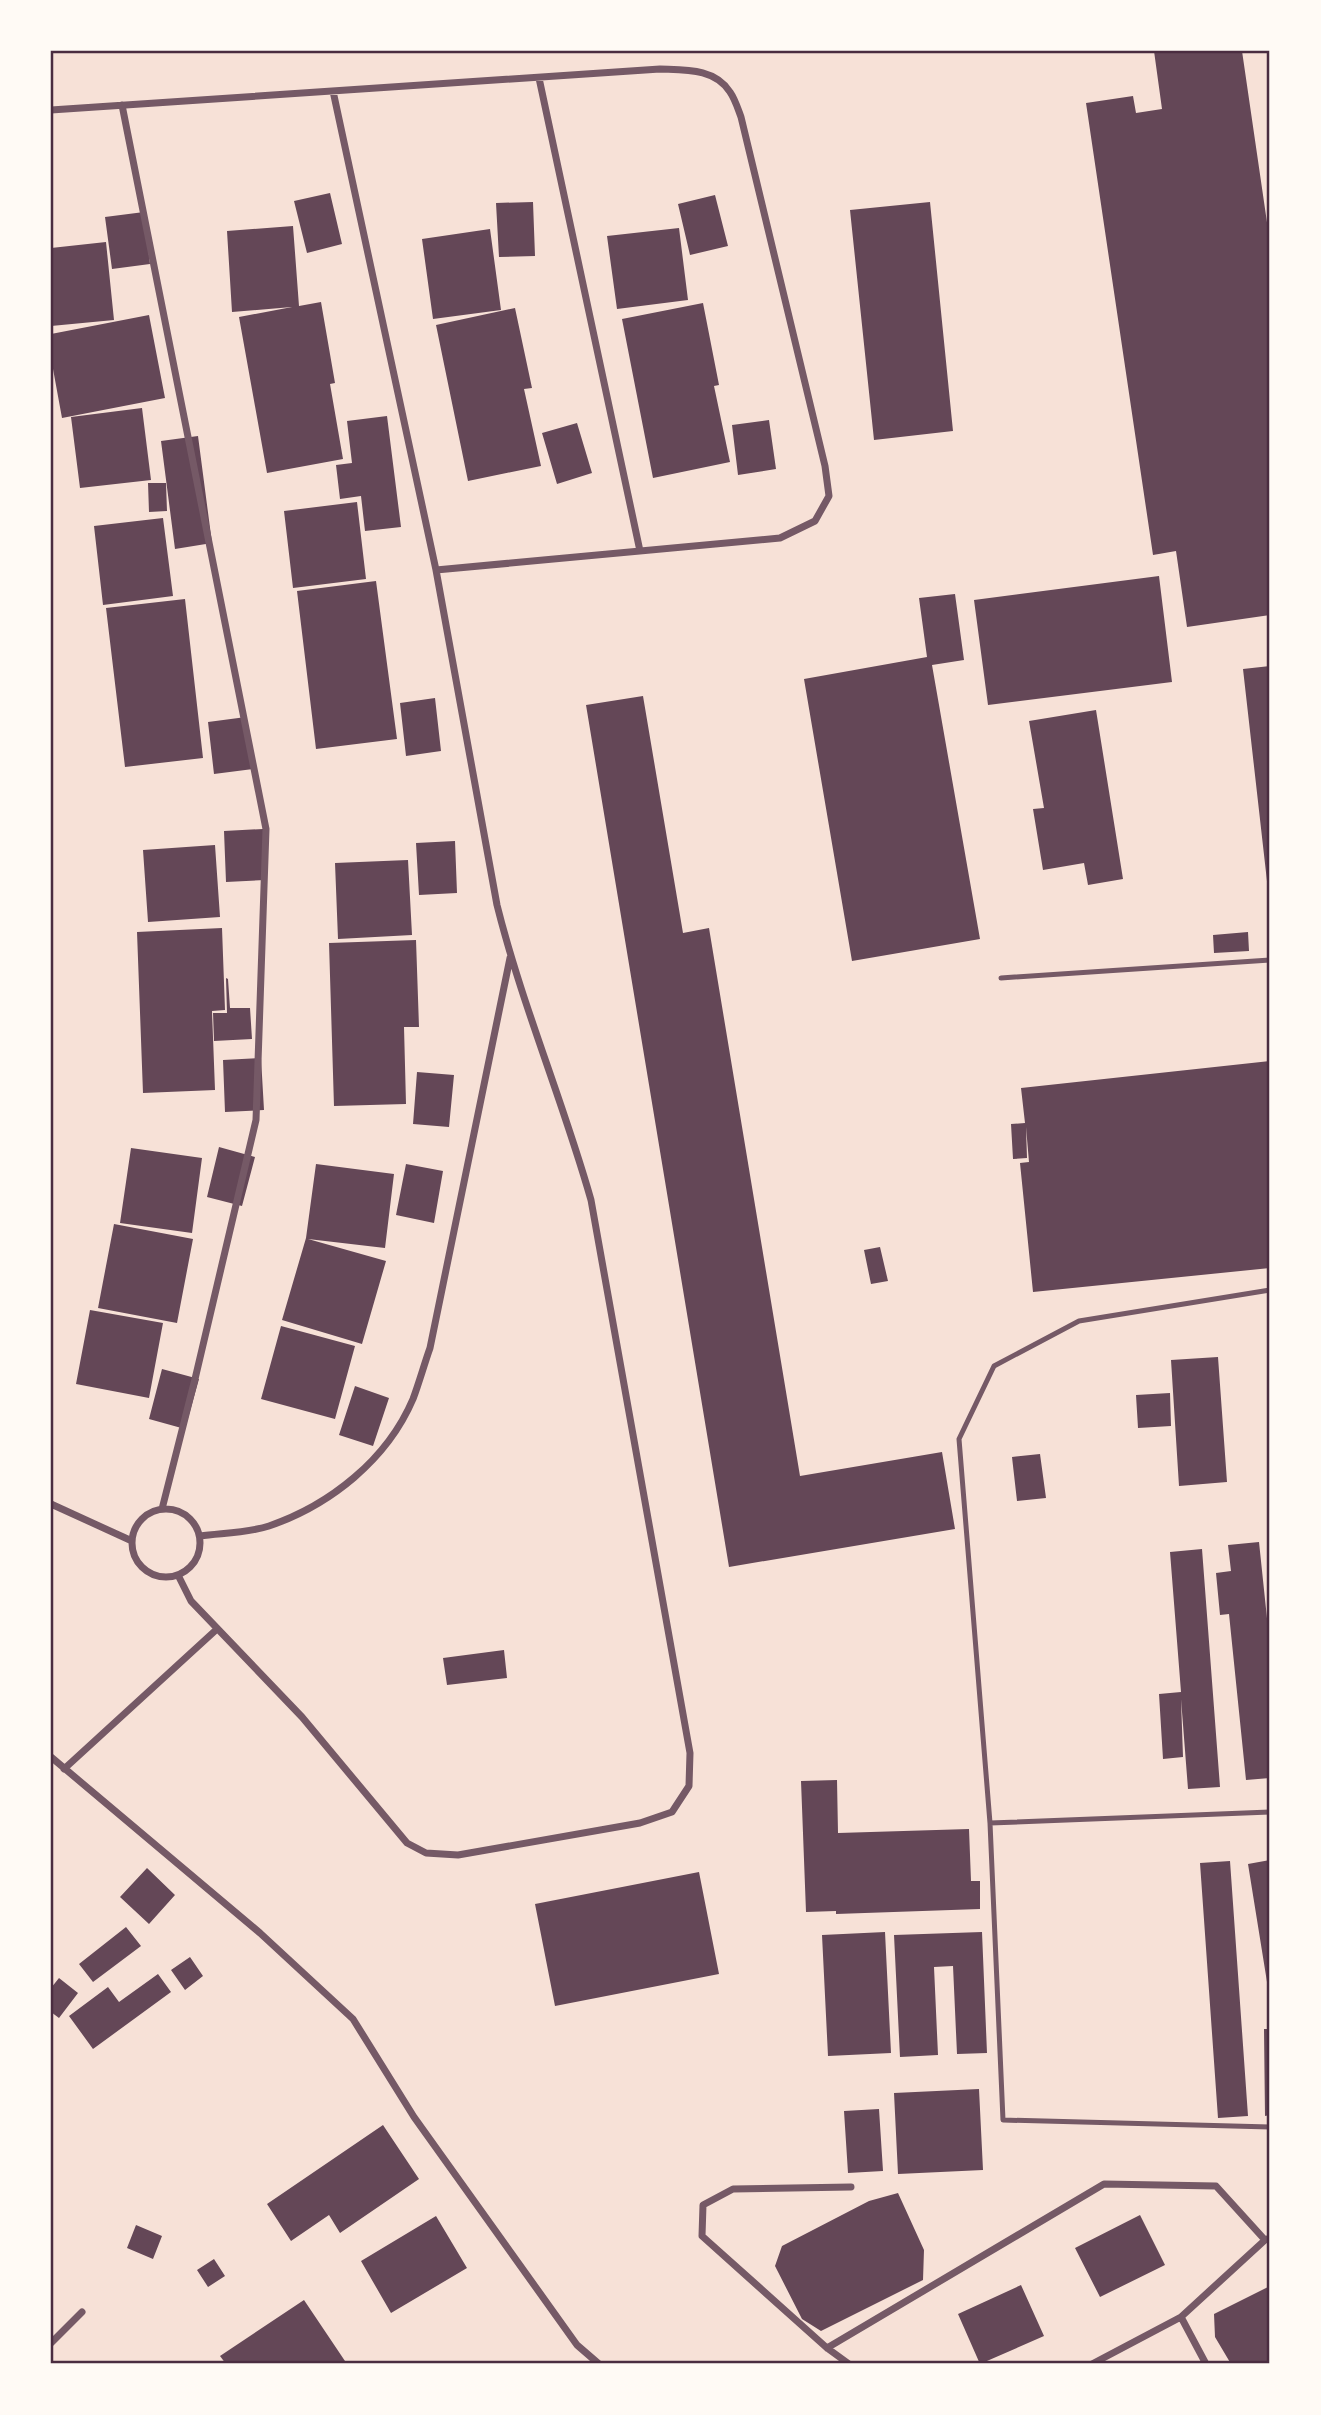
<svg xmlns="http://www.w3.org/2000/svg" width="1321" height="2415" viewBox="0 0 1321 2415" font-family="Barlow,sans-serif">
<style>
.building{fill:#644757}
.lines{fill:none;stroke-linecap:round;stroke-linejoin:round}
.service{stroke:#755966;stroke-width:5}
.minor{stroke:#755966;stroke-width:7}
.neatline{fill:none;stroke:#4a2c40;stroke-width:2.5}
</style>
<rect width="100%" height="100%" fill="#f7e1d7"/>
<!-- building -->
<path class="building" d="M1154 51H1242L1270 243V615L1187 627 1176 551 1153 555 1086 103 1133 96 1136 113 1162 109Z
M330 193 342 244 307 253 294 201Z
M715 195 728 246 690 255 678 204Z
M533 202 535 256 499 257 496 203Z
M930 202 953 431 874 440 850 210Z
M144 212 150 264 112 269 105 217Z
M293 226 299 306 321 302 335 383 330 384 343 459 267 473 239 317 292 307 232 312 227 231Z
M679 228 688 300 617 309 607 236Z
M490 229 501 310 433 319 422 239Z
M106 242 114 320 51 326V248Z
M703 303 719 385 714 386 730 462 653 478 622 319Z
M515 308 532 388 524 389 541 466 468 481 436 325Z
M149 315 165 398 62 418 51 358V334Z
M142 408 151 480 80 488 71 417Z
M387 416 401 527 365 531 361 496 340 499 336 465 352 463 347 421Z
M769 420 776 469 738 475 732 425Z
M577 423 592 473 557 484 542 433Z
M198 436 212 543 175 549 161 441Z
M148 483H166L167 511 149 512Z
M357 502 366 579 293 588 284 511Z
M163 518 173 596 103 605 94 526Z
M1159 576 1172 682 988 705 974 600Z
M376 581 397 739 316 749 297 591Z
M955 594 964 660 932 665 980 939 852 961 804 679 927 657 919 598Z
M185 599 203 758 125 767 106 608Z
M1270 666V890H1268L1243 669Z
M643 696 683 933 709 928 800 1476 942 1452 955 1529 729 1567 586 705Z
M435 698 441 751 406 756 400 703Z
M1096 710 1123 879 1088 885 1084 863 1043 870 1033 809 1044 808 1029 721Z
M246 717 253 769 214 774 208 722Z
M263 829 265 880 226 882 224 831Z
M455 841 457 893 419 895 416 843Z
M215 845 220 917 148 922 143 850Z
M408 860 412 935 338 939 335 863Z
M222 928 225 1010 212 1011 215 1090 143 1093 137 932Z
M1248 932 1249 951 1214 953 1213 935Z
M416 940 419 1027H404L406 1104 334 1106 329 943Z
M226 978 228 979 230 1008H250L252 1039 214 1041 213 1013H227Z
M261 1058 264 1110 225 1112 223 1060Z
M1270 1061V1268L1033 1292 1020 1163 1029 1162 1026 1127 1027 1158 1013 1159 1011 1124 1025 1123 1021 1088Z
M417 1072 454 1075 449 1127 413 1124Z
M219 1147 255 1157 242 1206 207 1197Z
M131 1148 202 1158 192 1233 120 1223Z
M316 1164 394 1174 385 1248 308 1239 386 1261 362 1344 282 1320 306 1238Z
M406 1164 443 1171 434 1223 396 1215Z
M114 1224 193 1239 177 1323 98 1308Z
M880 1247 888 1281 871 1284 864 1250Z
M90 1310 163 1323 149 1398 76 1384Z
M281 1326 355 1346 335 1419 261 1399Z
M1218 1357 1227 1482 1179 1486 1171 1360Z
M162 1369 199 1379 185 1429 149 1419Z
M355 1386 389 1398 373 1446 339 1435Z
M1170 1393 1171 1426 1138 1428 1136 1395Z
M1040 1454 1046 1498 1017 1501 1012 1457Z
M1259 1542 1270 1647V1778L1246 1780 1229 1614 1220 1615 1216 1573 1231 1571 1228 1545Z
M1202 1549 1220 1787 1188 1789 1181 1699 1183 1757 1163 1759 1159 1694 1181 1692 1170 1552Z
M504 1650 507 1678 447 1685 443 1658Z
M837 1780 838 1833 969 1829 971 1881H980V1909L836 1914V1911L806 1912 801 1781Z
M1270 1860V1982H1267L1248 1864Z
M1230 1861 1248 2116 1218 2118 1200 1863Z
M147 1868 175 1895 149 1924 120 1897Z
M699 1872 719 1974 555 2006 535 1904Z
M126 1927 141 1946 93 1982 79 1964Z
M885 1932 891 2053 828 2056 822 1935Z
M982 1932 987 2053 957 2054 953 1966 934 1967 938 2055 900 2057 894 1935Z
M190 1957 203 1976 185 1990 171 1970Z
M158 1974 171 1992 93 2049 69 2016 108 1987 119 2002Z
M59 1978 78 1993 59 2018 51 2012V1988Z
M1264 2029H1270V2115L1265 2116Z
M979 2089 983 2170 898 2174 894 2093Z
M879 2109 883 2171 848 2173 844 2111Z
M383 2125 419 2179 340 2233 329 2215 291 2241 267 2204Z
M898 2193 924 2250 923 2280 821 2331 802 2319 775 2266 782 2246 869 2201Z
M1140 2215 1165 2265 1100 2297 1075 2248Z
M436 2216 467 2268 391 2313 361 2261Z
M136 2225 162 2236 153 2259 127 2248Z
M214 2259 225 2276 208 2287 197 2270Z
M1021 2285 1044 2336 980 2364 958 2314Z
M1270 2286V2364H1231L1215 2337 1214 2314Z
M304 2300 347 2364H226L220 2356Z"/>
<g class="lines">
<!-- service -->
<path class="service" d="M1001 978 1270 960
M1270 1290 1079 1321 994 1366 959 1439 990 1823 1003 2120 1270 2127
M990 1823 1270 1812"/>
<!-- minor -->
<path class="minor" d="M539 78 640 551
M122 105 266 829 256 1120 195 1379 162 1509
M51 110 660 69C685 70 715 68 730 92 735 99 738 109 741 117L825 466 829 496 815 521 780 538 436 570
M51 1504 132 1541
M132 1543a34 34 0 1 1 68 0a34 34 0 1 1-68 0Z
M200 1536C222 1533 248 1533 269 1526 330 1505 387 1460 413 1399 419 1383 424 1365 430 1348L510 958
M178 1575 191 1601 302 1717 407 1843 426 1853 458 1855 640 1823 672 1812 689 1786 690 1753 591 1200C563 1101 522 1005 497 905L436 570 333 91
M51 1757 260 1933 353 2019 414 2117 577 2345 599 2364
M64 1769 217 1629
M1181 2317 1206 2364
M51 2343 82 2312
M827 2348 1104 2184 1216 2186 1265 2240
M849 2364 827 2348 702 2236 703 2205 733 2189 851 2187
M1092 2364 1181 2317 1265 2240 1270 2238"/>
</g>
<!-- border -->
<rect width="1321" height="2415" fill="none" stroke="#fffaf5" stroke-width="105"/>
<rect x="52" y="52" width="1216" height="2310" class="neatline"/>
</svg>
